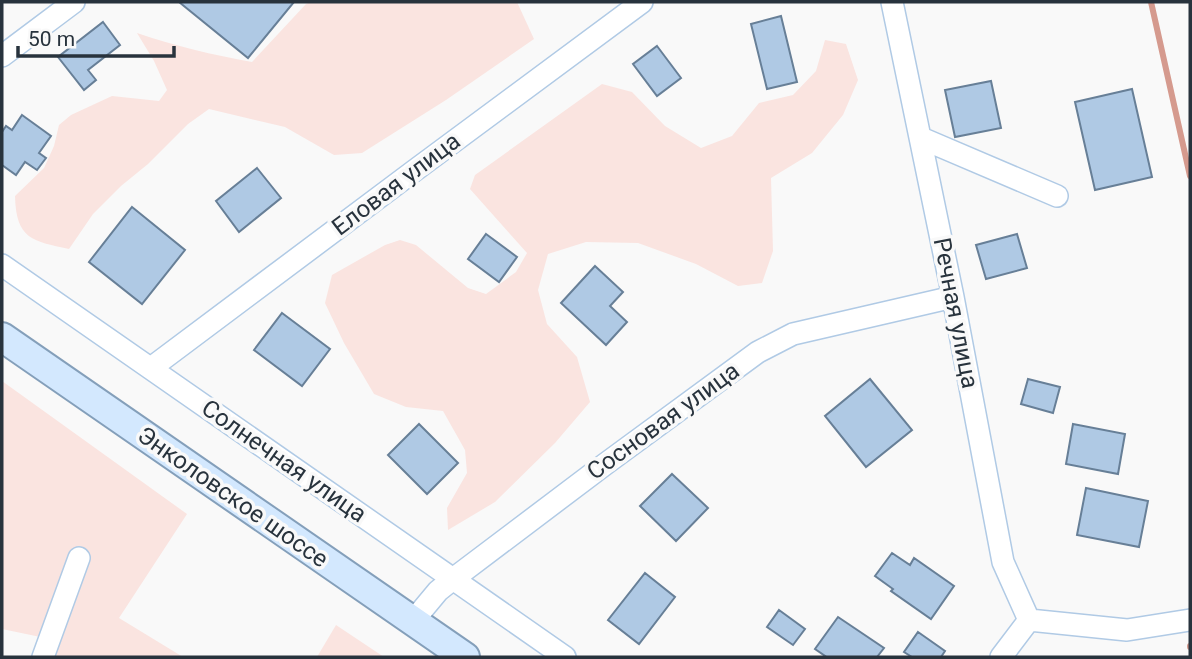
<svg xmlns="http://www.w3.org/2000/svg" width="1192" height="659" viewBox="0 0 1192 659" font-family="Roboto,sans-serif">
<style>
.green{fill:#fae4e0}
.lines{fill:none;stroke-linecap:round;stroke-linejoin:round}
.stream{stroke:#d59a8e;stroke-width:6}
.building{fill:#afc9e4;stroke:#677f97;stroke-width:2}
.minor-casing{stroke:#b0cae5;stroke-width:24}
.major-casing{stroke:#849fba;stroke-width:32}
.minor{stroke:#fff;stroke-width:21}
.major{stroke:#d3e8fe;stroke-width:28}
.labels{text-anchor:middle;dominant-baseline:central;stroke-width:7;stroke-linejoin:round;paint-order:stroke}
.street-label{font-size:24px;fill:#28333d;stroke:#f9f9f9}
</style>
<rect width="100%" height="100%" fill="#f9f9f9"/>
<!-- green -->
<path class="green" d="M311 2H517L534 39 446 100 362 153 334 155 285 127 209 109 188 124 148 164 121 186 93 214 69 249C32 241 16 239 15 196L44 168 54 146 59 125 71 115 112 96 159 101 167 90 154 61 137 33C175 46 213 55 252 62L306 4Z
M825 40 846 44 858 80 843 115 812 153 771 178 773 251 762 283 738 286 696 264 638 243 586 242 548 254 538 290 547 324 577 357 590 402 555 443 495 502 448 530 447 508 467 473 465 450 443 411 406 407 374 394 344 343 325 303 332 275 385 245 400 240 416 245 468 288 486 294 516 272 527 253 470 189 475 175 602 84 632 92 665 126 701 148 732 136 759 103 793 95 816 71Z
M2 381 187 514 119 618 183 657H56L50 639 2 629Z
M336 625 384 657H317Z"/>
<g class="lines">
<!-- stream -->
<path class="stream" d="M1151 2 1190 176
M1190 646V647"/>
</g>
<!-- building -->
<path class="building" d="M179 2H294L248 58Z
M781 16 797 82 767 89 751 24Z
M103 22 120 45 88 70 96 80 84 90 58 57Z
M657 46 681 78 657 96 633 64Z
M991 81 1001 128 955 137 945 90Z
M1132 89 1152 177 1095 190 1075 102Z
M22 115 51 136 39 153 46 158 37 170 25 162 16 175 2 165V132L6 126 12 130Z
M257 168 281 198 239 232 216 201Z
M132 207 185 250 142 304 89 262Z
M486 234 517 257 499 282 468 259Z
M1017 234 1027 268 986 279 976 245Z
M595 266 623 292 610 306 627 322 606 345 561 303Z
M282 313 330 349 302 386 254 350Z
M870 379 912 430 866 467 825 416Z
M1028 379 1060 387 1053 413 1021 404Z
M419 424 458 463 427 494 388 455Z
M1073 424 1125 434 1118 474 1066 464Z
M672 474 708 508 676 541 640 506Z
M1086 488 1148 501 1139 547 1077 535Z
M892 553 910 565 914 558 954 586 931 619 891 591 893 589 875 576Z
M645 573 675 597 639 644 608 620Z
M779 610 805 629 793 645 767 627Z
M838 617 884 648 877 657H824L825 656 815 649Z
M918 632 945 651 941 657H912L904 652Z"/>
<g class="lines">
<!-- minor casing -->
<g class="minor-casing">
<path id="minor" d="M892 2 953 297 1003 562 1029 620
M2 56 74 2
M921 138 1057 196
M2 265 565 657
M151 368 414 171 642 2
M1029 620 1127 630 1190 620
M413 621 438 591 453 579 604 465 758 352 793 334 953 297
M43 657 79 558
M1001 657 1029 620"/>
</g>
<!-- major casing -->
<g class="major-casing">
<path id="major" d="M2 337 465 657"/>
</g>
<!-- minor -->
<use href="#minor" class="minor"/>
<!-- major -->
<use href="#major" class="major"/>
</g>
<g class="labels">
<!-- street labels -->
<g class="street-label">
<text transform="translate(396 184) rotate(-37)">Еловая улица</text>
<text transform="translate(956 313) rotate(79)">Речная улица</text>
<text transform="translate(663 421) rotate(-36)">Сосновая улица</text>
<text transform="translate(284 461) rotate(35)">Солнечная улица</text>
<text transform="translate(233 497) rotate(35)">Энколовское шоссе</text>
</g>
</g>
<!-- border -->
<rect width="1192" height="659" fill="none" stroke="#28333d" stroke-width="7"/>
<!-- scale -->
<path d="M18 46v10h156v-10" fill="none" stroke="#28333d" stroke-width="3.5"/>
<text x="28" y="46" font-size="21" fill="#28333d" stroke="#f9f9f9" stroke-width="5" paint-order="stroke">50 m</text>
</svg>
